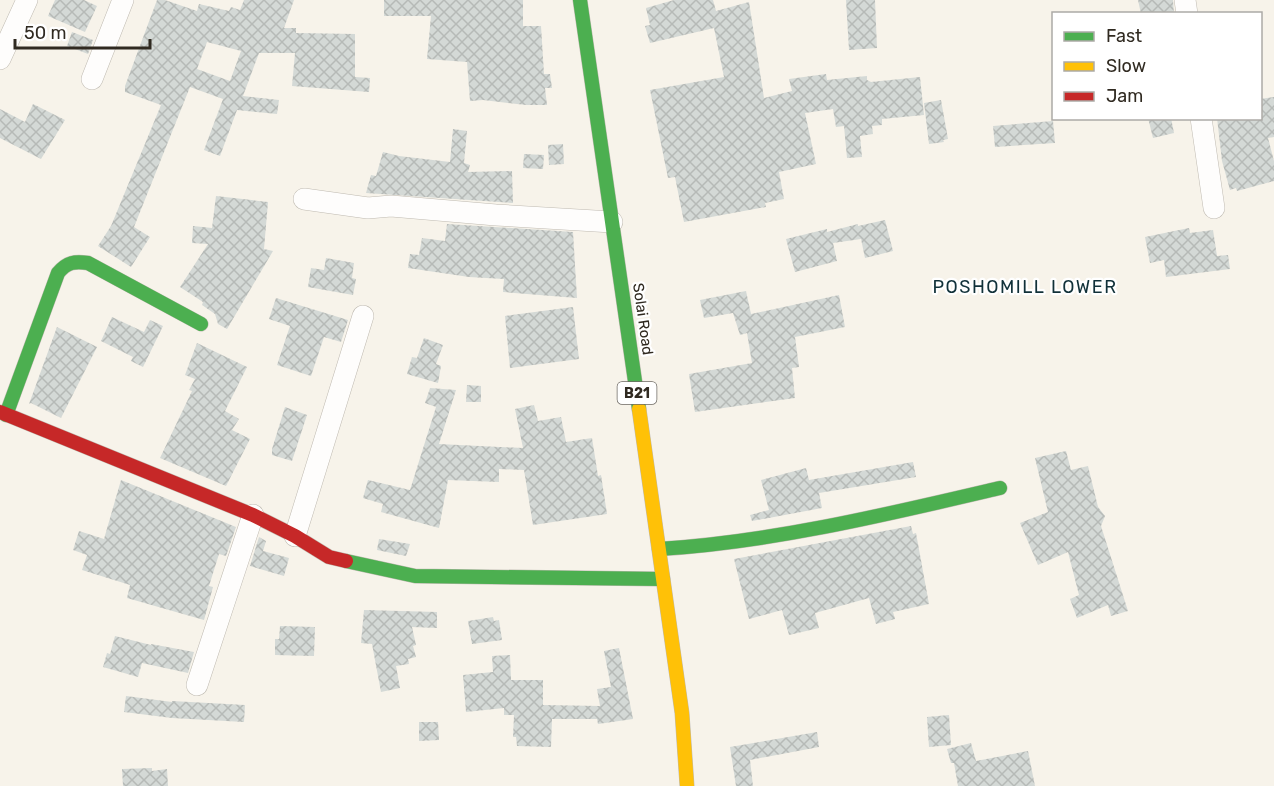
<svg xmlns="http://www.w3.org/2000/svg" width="1274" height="786" viewBox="0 0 1274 786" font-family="Rubik,sans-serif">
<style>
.building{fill:url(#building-cross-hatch);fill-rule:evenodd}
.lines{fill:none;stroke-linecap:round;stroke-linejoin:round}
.street-casing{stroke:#bfbab1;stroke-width:22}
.fast-casing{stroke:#bfbab1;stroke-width:15}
.slow-casing{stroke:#bfbab1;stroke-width:15}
.jam-casing{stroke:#bfbab1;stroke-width:15}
.street{stroke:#fefdfc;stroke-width:21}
.fast{stroke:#4caf50;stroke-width:14}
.slow{stroke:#ffc107;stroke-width:14}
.jam{stroke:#c62828;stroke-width:14}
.labels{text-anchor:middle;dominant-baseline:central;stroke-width:4.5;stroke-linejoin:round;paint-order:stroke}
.shield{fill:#fff;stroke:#6e6a64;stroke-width:1.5}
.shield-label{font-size:14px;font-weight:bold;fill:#302a21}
.street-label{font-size:15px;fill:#302a21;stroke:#fff}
.quarter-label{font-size:18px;letter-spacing:1.5px;fill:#113139;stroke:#fff}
</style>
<defs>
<pattern id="building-cross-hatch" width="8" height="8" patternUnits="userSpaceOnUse" patternTransform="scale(1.5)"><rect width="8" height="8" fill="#d4d9d6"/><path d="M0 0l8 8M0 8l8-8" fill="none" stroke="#b6bab7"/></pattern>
</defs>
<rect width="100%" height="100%" fill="#f7f3ea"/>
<!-- building -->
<path class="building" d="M55 0H84L97 6 85 32 48 16Z
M157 0H165L197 11 199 4 229 11 231 7 240 10 244 0H294L284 28H296V33L355 34V77L370 78 369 92 292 86 295 53H259L243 96 279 100 277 114 237 110 220 156 204 150 223 99 190 87 134 227 150 237 131 267 98 246 111 226 161 105 125 92V86ZM207 42 241 51 230 81 197 69Z
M384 0H523V26H541L544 74H550L552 88H545L547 105H526L483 100 470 101 467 62 427 59 431 16H384Z
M674 0H713L716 11 749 2 764 98 792 91 789 79 826 74 827 80 867 76V80L871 82 920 77 924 115 882 119V125L872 126 873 134 860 136 862 157 847 158 844 126 836 127 833 109 805 113 816 164 779 172 784 199 765 203 766 207 684 222 675 177 668 178 650 90 724 77 714 28 650 43 645 26 650 25 646 8Z
M846 0H875L877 48 849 50Z
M1138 0H1173L1174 14H1141Z
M72 32 93 40 88 54 67 46Z
M1274 97V137L1268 138 1274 161V181L1237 191 1236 188 1230 190 1222 161 1217 118H1260V99Z
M941 100 948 139 943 140 944 142 929 144 924 103Z
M33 104 65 120 41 159 0 138V109L25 122Z
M1148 118H1171L1174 133 1153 138Z
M1053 121 1055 143 995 147 993 126Z
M453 129 467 131 464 163 470 165 468 172 512 171 513 203 366 193 371 175 376 176 383 152 399 156 450 162Z
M563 144 564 164 549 165 548 145Z
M524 154 544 155 543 169 523 168Z
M216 196 268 202 264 249 273 251 227 329 218 324 215 314 202 305 203 302 180 287 208 244 192 243 193 226 212 228Z
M885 220 893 251 865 258 861 239 833 243 837 261 795 272 786 239 827 229V232L858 224V226Z
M447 224 573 232 577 298 503 292 504 279 469 277 408 268 410 254 419 255 422 238 445 241Z
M1189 228 1190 233 1213 230 1217 256 1228 255 1230 269 1166 277 1164 260 1150 263 1145 237Z
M326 258 354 263 352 278 356 279 353 295 308 287 311 268 324 270Z
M746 291 751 314 839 295 845 327 795 337 799 367 792 368 795 398 695 412 689 374 752 363 747 333 740 335 733 313 704 318 700 300Z
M276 298 348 320 341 342 324 337 311 376 277 365 290 326 269 319Z
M573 307 579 359 510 368 505 316Z
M112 317 144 332 150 320 163 326 143 367 131 361 133 357 101 341Z
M57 327 97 347 61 418 31 403 29 404Z
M424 338 443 345 436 364 441 366 438 383 407 374 412 357 417 358Z
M197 343 247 367 225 411 239 419 232 430 250 439 226 486 160 458 192 391 189 390 195 379 185 375Z
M467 385 481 386V402H466Z
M430 388 456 390 439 444 523 448 515 409 534 405 538 421 561 417 566 442 592 438 598 476 601 475 607 514 533 525 524 470 499 469V482L448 480 439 528 381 512 383 504 363 498 368 480 410 490 436 407 425 403Z
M285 407 307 415 292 461 272 455V449Z
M1066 451 1071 470 1088 466 1098 507 1105 516 1101 526 1128 611 1111 616 1108 605 1077 618 1070 599 1079 595 1068 552 1038 565 1020 523 1048 512 1035 458Z
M913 462 916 477 819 493 822 508 752 521 750 515 769 510 761 480 806 468 809 480Z
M121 480 236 527 226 556 219 554 209 586 213 587 204 620 127 598 130 585 82 570 87 555 73 550 79 531 104 539Z
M911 526 913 534 916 533 929 604 893 612 895 619 876 624 869 598 815 613 819 628 789 635 782 610 749 619 734 559Z
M259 537 266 541 263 551 289 558 284 576 250 566Z
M379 539 410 544 406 556 377 550Z
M364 610 437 612V628L412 627 416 645 413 646 416 657 408 659 409 664 396 666 400 688 381 692 372 644 361 643Z
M493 617 494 621 499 620 502 640 472 644 468 621Z
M280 626 315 627 314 656 275 655V639H279Z
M115 636 151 645V644L194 652 188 673 142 663 138 677 103 667 107 653 110 654Z
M619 648 633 719 598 724 597 719H552L551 747 517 746 516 737H513L514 715H504V708L466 712 463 675 493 672 492 656 510 655 511 680H543V705L600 706 597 689 611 687 604 651Z
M126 696 172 702V701L245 705 244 722 172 718 124 712Z
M949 715 951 745 929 747 927 717Z
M419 722H438L439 740 419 741Z
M817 732 819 747 750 760 753 786H736L730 747Z
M971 743 976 761 1028 751 1035 786H958L954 763H951L947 749Z
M152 768V771L167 769 168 786H123L122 769Z"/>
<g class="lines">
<!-- street casing -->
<g class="street-casing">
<path id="street" d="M1185 0 1187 14
M0 59 27 0
M92 79 123 0
M1201 118 1214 208
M304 199 368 208 391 206 496 215 612 222
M295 536 363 316
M197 685 253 515"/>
</g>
<!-- fast casing -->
<g class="fast-casing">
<path id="fast" d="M580 0 639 409
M6 415 58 273C67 262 75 261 88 263L201 324
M659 549C773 542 889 514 1000 488
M346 561 415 576 663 579"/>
</g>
<!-- slow casing -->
<g class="slow-casing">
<path id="slow" d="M639 409 682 713 687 786"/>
</g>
<!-- jam casing -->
<g class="jam-casing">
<path id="jam" d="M0 412 253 515 295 536 329 557 346 561"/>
</g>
<!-- street -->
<use href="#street" class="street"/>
<!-- fast -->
<use href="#fast" class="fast"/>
<!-- slow -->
<use href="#slow" class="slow"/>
<!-- jam -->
<use href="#jam" class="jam"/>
</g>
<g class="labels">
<!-- shield labels -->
<rect class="shield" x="617.5" y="382" width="39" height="22" rx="4.5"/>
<g class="shield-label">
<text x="637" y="393">B21</text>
</g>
<!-- street labels -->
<g class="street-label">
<text transform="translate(643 319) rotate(82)">Solai Road</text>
</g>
<!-- quarter labels -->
<g class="quarter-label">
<text x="1025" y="287">POSHOMILL LOWER</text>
</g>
</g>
<!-- legend -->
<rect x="1052" y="12" width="210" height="108" fill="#ffffff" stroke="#acaaa6" stroke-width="1.5"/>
<rect x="1064" y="32" width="30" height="9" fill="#4caf50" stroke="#acaaa6" stroke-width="1.5"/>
<text x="1106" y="42" font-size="18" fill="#302a21">Fast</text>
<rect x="1064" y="62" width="30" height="9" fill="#ffc107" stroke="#acaaa6" stroke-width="1.5"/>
<text x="1106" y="72" font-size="18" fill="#302a21">Slow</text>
<rect x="1064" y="92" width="30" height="9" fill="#c62828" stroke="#acaaa6" stroke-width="1.5"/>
<text x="1106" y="102" font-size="18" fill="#302a21">Jam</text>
<!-- scale -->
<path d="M15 39v9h135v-9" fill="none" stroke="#302a21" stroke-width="3"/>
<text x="24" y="39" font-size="18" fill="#302a21" stroke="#ffffff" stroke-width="4.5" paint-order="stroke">50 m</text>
</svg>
